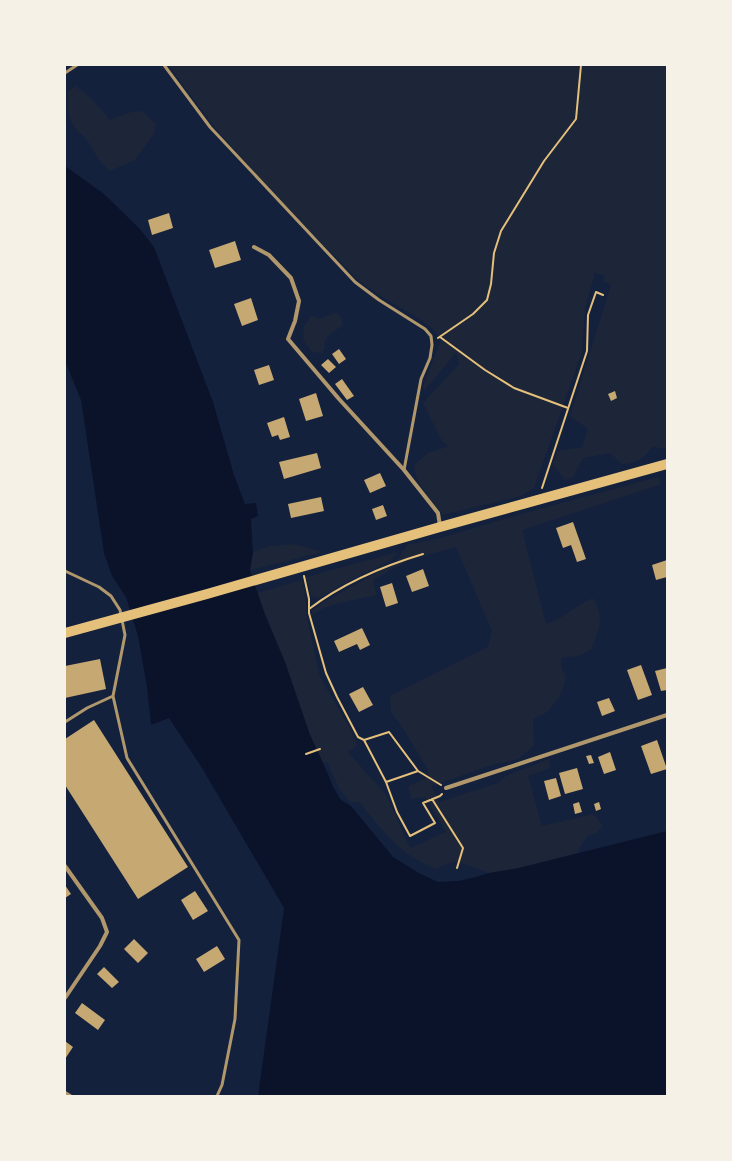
<svg xmlns="http://www.w3.org/2000/svg" width="732" height="1161" viewBox="0 0 732 1161" font-family="'PT Sans Narrow',sans-serif">
<style>
.green{fill:#1d2539}
.water{fill:#0b132b}
.building{fill:#c6a872}
.lines{fill:none;stroke-linecap:round;stroke-linejoin:round}
.path{stroke:#e5c07b;stroke-width:2}
.service{stroke:#b1986c;stroke-width:3}
.minor{stroke:#b1986c;stroke-width:4}
.primary{stroke:#e5c07b;stroke-width:10}
</style>
<rect width="100%" height="100%" fill="#14213d"/>
<!-- green -->
<path class="green" d="M168 65H667V447L662 449 653 446C644 458 636 464 622 464L610 453 583 458 573 477 565 480 553 465 557 451 582 447 588 429 570 416 611 285 603 281 605 276 595 273 585 308 582 352 534 488 521 496 442 515C442 510 438 509 435 505 426 494 415 480 414 465L428 453 449 446 442 441 423 403 459 364 456 353 424 391 423 386 441 340 433 329 415 316 382 297 359 281 260 180 213 125Z
M75 86 91 98 110 120 131 112 142 111 156 124 154 134 135 160 110 171C98 162 95 151 86 139 82 133 75 130 72 123 67 114 68 102 68 92Z
M336 312 342 318V326C334 331 321 338 325 348L321 353 312 352 303 340 304 326 311 316 320 319Z
M658 477 662 484 522 530 546 624C563 619 576 605 593 598 605 619 599 629 591 650L578 656 561 658V667L566 676 563 689 558 699 547 712 533 719 534 745 528 751 518 759 489 766 432 786 439 802 498 783 506 776 549 759 550 768 528 776 542 826 593 814 603 826 597 833 589 835 585 839 577 853 519 868 489 873 456 861 435 869C398 853 384 832 359 802H350L340 790 327 762 342 754 327 762H323L310 735 285 662 257 593 302 580 306 599V613L320 677 352 732 357 745 353 749 347 751 387 796 410 848 446 832 425 797 411 799 408 786 429 777 427 768 401 725 391 712 390 696 488 647 492 631 456 547 409 560 373 580 376 595C360 599 324 604 313 615L312 611 322 603 378 572 395 564 407 545 441 538 514 516Z
M294 544 323 552 250 570 253 552 269 546Z
M398 552 390 561 351 580 319 598 311 596 306 577Z"/>
<!-- water -->
<path class="water" d="M65 166 104 194 139 228 154 247 213 402 234 475 245 504 256 503 258 516 251 519 253 552 250 570 265 615 285 662 310 735 328 774 333 787 341 800 351 806 393 857 419 873 438 882 458 881 476 877 489 873 519 868 667 831V1096H258L284 908 202 768 169 718 151 725 147 687 138 636 126 597 112 576 104 553 81 400 65 361Z"/>
<!-- building -->
<path class="building" d="M169 213 173 228 152 235 148 220Z
M235 241 241 260 215 268 209 250Z
M251 298 258 320 242 326 234 304Z
M339 349 346 359 339 364 332 354Z
M328 359 336 367 329 373 321 365Z
M269 365 274 380 259 385 254 370Z
M342 379 354 396 347 400 335 384Z
M615 391 617 398 611 401 608 394Z
M316 393 323 416 306 421 299 399Z
M284 417 290 437 280 440 278 435 272 437 267 423Z
M317 453 321 468 284 479 279 462Z
M380 473 386 486 370 493 364 480Z
M321 497 324 511 291 518 288 504Z
M383 505 387 516 376 520 372 509Z
M573 522 586 559 577 562 571 545 563 548 556 528Z
M667 560V577L656 580 652 565Z
M423 569 429 586 412 592 406 576Z
M392 583 398 603 386 607 380 587Z
M362 628 370 645 360 650 357 644 339 652 334 641Z
M100 659 106 689 65 698V666Z
M641 665 652 695 638 700 627 670Z
M667 668V690L661 691 655 671Z
M363 687 373 705 359 712 349 694Z
M609 698 615 711 602 716 597 702Z
M94 720 188 867 138 899 65 785V739Z
M657 740 667 769 651 774 641 746Z
M610 752 616 770 604 774 598 757Z
M591 755 594 763 589 764 586 756Z
M577 768 583 789 565 794 559 773Z
M556 778 561 796 549 800 544 781Z
M579 802 582 812 575 814 573 804Z
M599 802 601 809 596 811 594 804Z
M65 885 71 894 65 898Z
M195 891 208 911 193 920 181 900Z
M134 939 148 953 138 963 124 949Z
M217 946 225 959 204 972 196 959Z
M104 967 119 982 112 988 97 974Z
M82 1003 105 1020 98 1030 75 1013Z
M65 1041 73 1047 65 1059Z"/>
<g class="lines">
<!-- path -->
<path class="path" d="M440 337 485 370 514 388 568 408
M438 338 473 314 487 300 491 284 494 253 501 231 544 161 576 119 581 65
M542 488 587 351 588 315 596 292 603 295
M304 576 309 599V609
M364 740 358 737 337 697 326 673 309 613V609C342 584 383 566 423 554
M306 754 320 749
M418 771 441 785
M386 782 418 771 389 732 364 740 386 782 397 812 410 836 435 823 423 803 440 796 442 794
M432 799 463 848 457 868"/>
<!-- service -->
<path class="service" d="M164 65 210 127 355 282 379 300 425 329 431 336 432 345 430 358 421 379 404 470
M65 73 77 65
M65 571 99 587 111 596 120 610 125 635 113 696 127 758 239 940 235 1019 222 1085 217 1096
M65 722 87 708 113 696"/>
<!-- minor -->
<path class="minor" d="M254 247 269 255 291 278 299 301 295 321 288 339 339 399 404 470 438 513 440 526
M446 788 667 715
M65 866 102 918 107 932 100 946 65 998
M65 1093 70 1096"/>
<!-- primary -->
<path class="primary" d="M65 633 207 594 440 527 667 464"/>
</g>
<!-- border -->
<rect width="732" height="1161" fill="none" stroke="#f6f1e7" stroke-width="132"/>
</svg>
